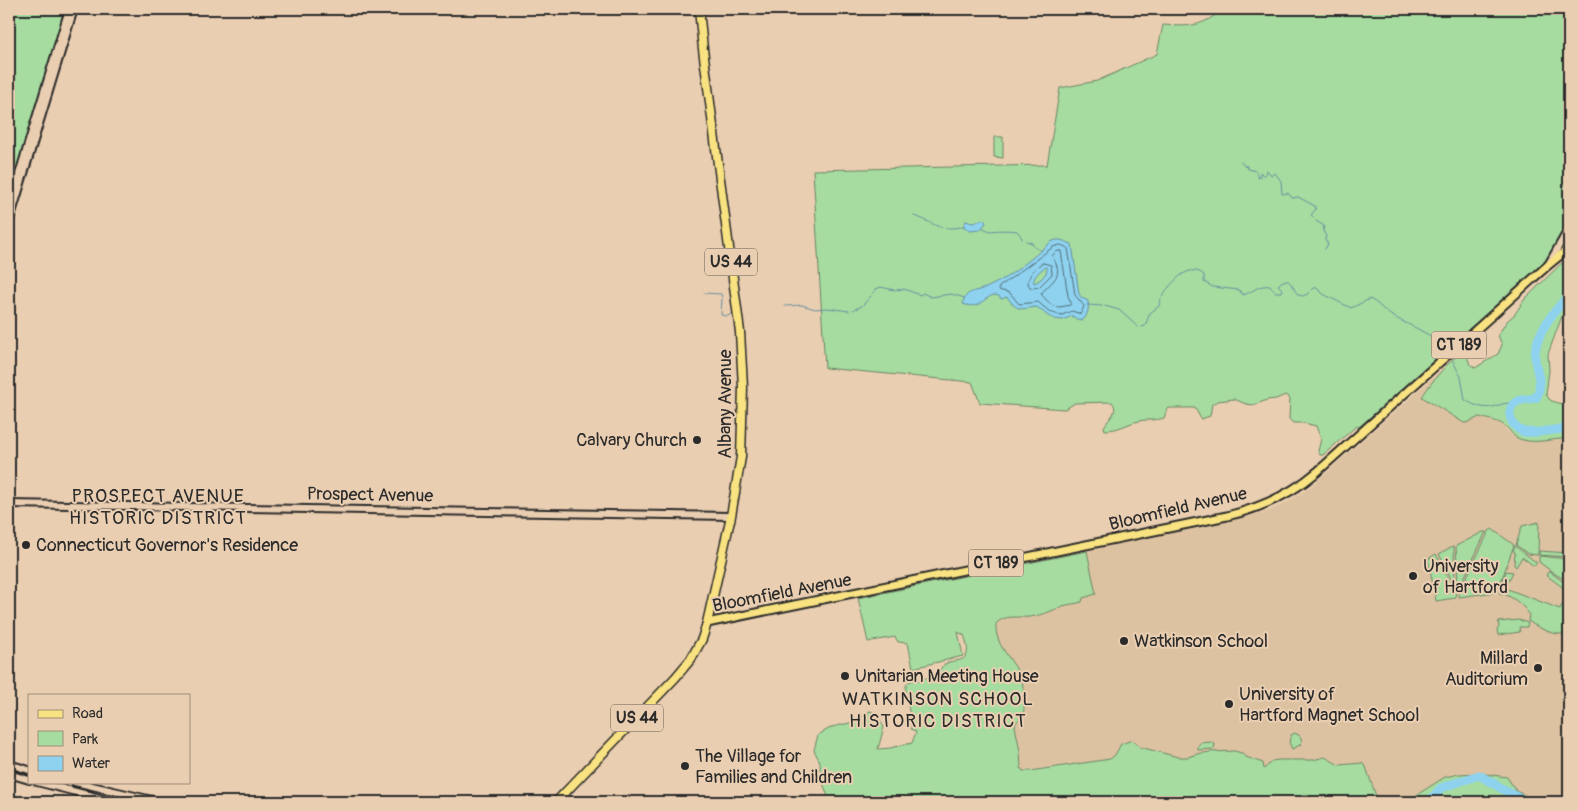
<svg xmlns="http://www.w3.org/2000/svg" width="1578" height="811" viewBox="0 0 1578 811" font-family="Pangolin,sans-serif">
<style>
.built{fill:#ddc2a1}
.green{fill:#a6dc9f;stroke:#688465}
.water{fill:#8ed2ef;stroke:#668fa1;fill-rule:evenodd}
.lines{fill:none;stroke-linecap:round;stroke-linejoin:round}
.shore{stroke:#536e79;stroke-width:1}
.stream{stroke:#668fa1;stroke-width:1}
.river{stroke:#8ed2ef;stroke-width:9}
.secondary-casing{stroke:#2b2b2b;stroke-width:10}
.primary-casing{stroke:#2b2b2b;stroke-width:11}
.highway-casing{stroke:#2b2b2b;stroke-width:11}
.secondary{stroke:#eaceb1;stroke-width:6}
.primary{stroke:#f8e281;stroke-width:7}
.highway{stroke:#f8e281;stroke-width:8}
.poi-dot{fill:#2b2b2b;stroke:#eaceb1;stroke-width:2}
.labels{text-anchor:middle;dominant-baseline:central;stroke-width:4;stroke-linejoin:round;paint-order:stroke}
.shield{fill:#eaceb1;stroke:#645c53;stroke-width:1}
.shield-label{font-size:16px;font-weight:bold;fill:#2b2b2b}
.street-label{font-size:18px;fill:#2b2b2b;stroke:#eaceb1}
.poi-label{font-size:18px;fill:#2b2b2b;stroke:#eaceb1;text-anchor:start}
.neighbourhood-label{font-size:19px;letter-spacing:1px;fill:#2b2b2b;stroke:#eaceb1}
</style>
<rect width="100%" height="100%" fill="#eaceb1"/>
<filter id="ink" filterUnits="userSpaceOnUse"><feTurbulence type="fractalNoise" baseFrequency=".02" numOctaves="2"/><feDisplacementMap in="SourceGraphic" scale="10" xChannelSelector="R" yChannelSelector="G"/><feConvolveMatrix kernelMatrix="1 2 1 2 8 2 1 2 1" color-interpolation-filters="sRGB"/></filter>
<g filter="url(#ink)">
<!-- built -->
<path class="built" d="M1443 369 1422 397 1464 423 1479 417 1491 420 1503 425 1511 435 1523 440 1549 441 1569 439V802H1378L1366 768 1358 763 1339 765 1328 758 1322 757 1263 770 1257 760 1246 757 1235 751 1210 752 1197 754 1188 757H1178L1140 747 1126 741 1117 749 1115 755 1110 759 1023 771 1021 768 1020 751 1015 726V723L1025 710 1023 686 1016 667 1010 660 1000 643 996 630 998 621 1013 617H1020L1058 609 1065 605H1073L1082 598 1095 594 1087 551 1266 512 1288 502 1309 488Z"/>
<!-- green -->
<path class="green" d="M9 9H67L9 200Z
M1223 9H1569V219L1560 239 1547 260 1359 427 1357 426 1353 429 1323 455H1320L1318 451 1321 439 1316 426 1303 423H1293L1289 419 1290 399 1288 396 1285 395 1276 399 1267 400 1254 405 1246 404 1234 399 1218 401 1212 404 1210 416 1201 419 1195 408H1170L1167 409 1164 418C1155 421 1147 419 1139 421 1125 424 1120 430 1105 430L1104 427C1108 419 1120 411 1112 402L1075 403 1065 409 980 403 972 382 825 368 813 170 1047 165 1060 88 1097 81 1157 54 1163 25C1190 27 1202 27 1223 9Z
M994 137H1003V158L994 157Z
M1569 256V306L1562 316 1548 354 1549 371 1546 394 1549 399 1552 401 1562 404 1569 403V439C1554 438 1538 444 1523 440 1511 437 1513 432 1505 426 1499 421 1487 419 1479 417L1467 423H1464L1422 397C1429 385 1452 355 1465 352L1470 364 1475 368 1498 354 1502 345 1498 335 1507 321 1515 314 1524 300Z
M1539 522 1538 555 1528 554 1516 545 1522 526Z
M1492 529 1514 545 1498 590 1496 592 1459 597V593L1489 531Z
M1483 532H1486L1460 587 1458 586 1456 546Z
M1453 546 1454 547 1455 587 1439 554Z
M1515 546 1537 563 1534 566 1522 557 1516 567 1514 565 1515 552 1513 551Z
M1087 551 1096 594 1083 598 1082 602C1076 604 1069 604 1063 606 1052 611 1042 615 1030 617 1019 618 1003 614 996 624 994 649 1020 663 1023 687 1024 692 1025 710 1023 714 1021 719 1016 720 1015 726L1020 751 1021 768 1023 771H1030L1110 759 1115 755 1121 744 1132 740 1140 747 1178 757H1188L1197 754 1210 752 1235 751 1244 754 1246 757 1263 763 1264 769 1272 761 1278 760H1312L1325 757 1339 765 1362 763 1366 767 1378 802H830L820 775V762L814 750 818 735 832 727 854 722 870 711 876 713 884 727 878 749 890 748 912 743 916 732 911 729C913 718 902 691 907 684 910 679 916 681 921 680 926 678 935 675 939 671 941 668 943 665 947 663 952 660 961 662 965 657 970 652 966 641 964 635L958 632 963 656 913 668 908 643 898 642 895 637 868 642 858 598Z
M1539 551 1569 553V557L1539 555Z
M1436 554 1456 593 1455 598 1436 601 1428 559Z
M1539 556 1569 559V582L1555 574 1539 562Z
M1506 571 1513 572 1505 588 1560 609 1562 605 1569 607 1567 633C1555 637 1539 628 1528 621L1529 614C1522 604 1511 595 1499 593Z
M1549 571 1569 586V592L1546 575Z
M1519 620 1528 623 1527 627H1519L1520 632 1498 635 1497 630 1499 627 1498 622Z
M1295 733 1300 736 1302 741 1300 745 1292 749 1289 742 1291 735Z
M1211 742 1215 744 1214 749 1198 750V747L1200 743Z
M1478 773 1507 777 1516 791 1528 797 1562 802H1411L1415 796 1445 777 1459 774Z"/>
<!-- water -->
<path class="water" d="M984 219 986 223 980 230 970 231 963 226 966 221 973 223Z
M1056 240H1061L1072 244 1079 294 1082 298 1088 301C1089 308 1088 315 1083 320L1077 319 1072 316 1063 320 1055 319 1048 316 1037 307C1020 309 1018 312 1007 297L1001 299 999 296 994 295C980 299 982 310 963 304 964 289 979 292 990 286 1012 276 1032 258 1051 242ZM1047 267C1048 274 1040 281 1034 283 1032 278 1041 268 1047 267Z"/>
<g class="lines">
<!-- shore -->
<path class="shore" d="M1061 245 1068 248 1075 295 1084 306 1081 314 1072 311 1062 315 1056 314 1050 312 1038 302 1019 304 1010 293 999 290V287L1053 247Z
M1061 251 1068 296 1071 303 1070 305C1053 309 1053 307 1041 294 1053 279 1065 277 1052 256L1056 252Z
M1043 263 1051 265 1052 274 1039 287 1031 288 1028 284C1028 275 1036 266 1043 263Z"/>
<!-- stream -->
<path class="stream" d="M1241 162 1245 167 1246 165 1248 169 1256 171 1258 178 1260 177V172L1264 176 1267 170 1271 175 1275 173 1281 181 1282 194 1288 193 1292 198 1298 197 1315 206 1316 209 1311 215 1314 218
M914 216C922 218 926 221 933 224 941 229 956 229 964 226
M1316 221 1324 226 1323 231 1326 236 1325 240 1328 244 1325 249
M983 228 990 231C994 230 1014 230 1017 231 1019 233 1021 236 1022 239
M1026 241 1032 243 1034 247 1042 251
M704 293 721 294 722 298 721 315 728 316 731 314
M873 293 876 289 881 287 894 290 904 289 920 295 923 293 931 297 951 294 965 298
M1162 296C1171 284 1188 261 1204 275V282L1213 287 1239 290 1243 295C1253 292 1259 284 1270 286L1275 292H1281L1282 289 1278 285C1297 266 1290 314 1314 288H1317L1323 294 1351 308 1370 299C1378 303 1382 309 1389 314 1406 325 1436 334 1447 351
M1087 305 1102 306
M785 306 802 305 815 309 827 308 849 311
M1105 306 1119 310 1138 327
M853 310 862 306 871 296
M1142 327 1145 326 1150 313 1159 306 1161 299
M1453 361 1461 377 1465 400C1474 405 1482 409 1492 407 1498 406 1502 403 1509 403L1511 408"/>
<!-- river -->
<path class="river" d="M1569 295C1555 310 1538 330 1535 352 1533 366 1545 384 1536 398 1530 399 1521 399 1516 402 1503 411 1513 430 1525 432 1540 434 1555 428 1569 429
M1428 802 1441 788 1479 775 1525 802"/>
<!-- secondary casing -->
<g class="secondary-casing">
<path id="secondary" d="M9 207 69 9
M9 223 74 9
M1548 265 1569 228
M9 504 731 516
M9 764 29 770
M9 774 29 780
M37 782 115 802
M75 782 161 802"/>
</g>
<!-- primary casing -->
<g class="primary-casing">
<path id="primary" d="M707 623 1227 516C1261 508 1290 495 1317 472L1547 266 1569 248"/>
</g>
<!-- highway casing -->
<g class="highway-casing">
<path id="highway" d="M556 802 675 678 691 659 702 639 707 623 731 516 741 457 743 387 740 332 703 49 699 9"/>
</g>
<!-- secondary -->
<use href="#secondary" class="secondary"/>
<!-- primary -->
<use href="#primary" class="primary"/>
<!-- highway -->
<use href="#highway" class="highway"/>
</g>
</g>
<!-- markers -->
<g class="poi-dot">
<circle cx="697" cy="440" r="5"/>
<circle cx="26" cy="545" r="5"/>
<circle cx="1413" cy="576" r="5"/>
<circle cx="1124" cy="641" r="5"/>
<circle cx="1538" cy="668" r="5"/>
<circle cx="845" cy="676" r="5"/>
<circle cx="1229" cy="704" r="5"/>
<circle cx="685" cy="766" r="5"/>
</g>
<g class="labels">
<!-- shield labels -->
<g class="shield">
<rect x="705" y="248.5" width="52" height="27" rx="4"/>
<rect x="1431.5" y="331.5" width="55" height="27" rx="4"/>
<rect x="968.5" y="549.5" width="55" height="27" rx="4"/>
<rect x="611" y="704.5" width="52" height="27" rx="4"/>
</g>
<g class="shield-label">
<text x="731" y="262">US 44</text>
<text x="1459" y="345">CT 189</text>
<text x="996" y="563">CT 189</text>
<text x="637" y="718">US 44</text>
</g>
<!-- street labels -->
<g class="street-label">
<text transform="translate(725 404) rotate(-90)">Albany Avenue</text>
<text transform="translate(370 495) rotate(1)">Prospect Avenue</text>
<text transform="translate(1178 509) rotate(-13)">Bloomfield Avenue</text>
<text transform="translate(782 593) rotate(-11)">Bloomfield Avenue</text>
</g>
<!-- poi labels -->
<g class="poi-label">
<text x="687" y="440" text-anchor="end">Calvary Church</text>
<text x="36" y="545">Connecticut Governor's Residence</text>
<text x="1423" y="566">University<tspan x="1423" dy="21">of Hartford</tspan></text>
<text x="1134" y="641">Watkinson School</text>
<text x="1528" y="658" text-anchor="end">Millard<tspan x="1528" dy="21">Auditorium</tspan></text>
<text x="855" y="676">Unitarian Meeting House</text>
<text x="1239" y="694">University of<tspan x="1239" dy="21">Hartford Magnet School</tspan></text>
<text x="695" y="756">The Village for<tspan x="695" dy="21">Families and Children</tspan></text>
</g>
<!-- neighbourhood labels -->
<g class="neighbourhood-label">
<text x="158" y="496">PROSPECT AVENUE<tspan x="158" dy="22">HISTORIC DISTRICT</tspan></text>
<text x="938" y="699">WATKINSON SCHOOL<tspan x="938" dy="22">HISTORIC DISTRICT</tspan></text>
</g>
</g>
<!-- margin -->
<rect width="1578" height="811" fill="none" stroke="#eaceb1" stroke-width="30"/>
<rect x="15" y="15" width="1548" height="781" fill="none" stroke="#2b2b2b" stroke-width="2" filter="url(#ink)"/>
<!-- legend -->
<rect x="28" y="694" width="162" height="90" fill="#eaceb1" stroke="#9e8d7b"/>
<rect x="38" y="710" width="25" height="8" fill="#f8e281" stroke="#9e8d7b"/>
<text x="72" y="718" font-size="15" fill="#2b2b2b">Road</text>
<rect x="38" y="731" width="25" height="15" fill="#a6dc9f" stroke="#9e8d7b"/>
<text x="72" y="744" font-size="15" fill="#2b2b2b">Park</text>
<rect x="38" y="756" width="25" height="15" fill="#8ed2ef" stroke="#9e8d7b"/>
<text x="72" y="768" font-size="15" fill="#2b2b2b">Water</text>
</svg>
